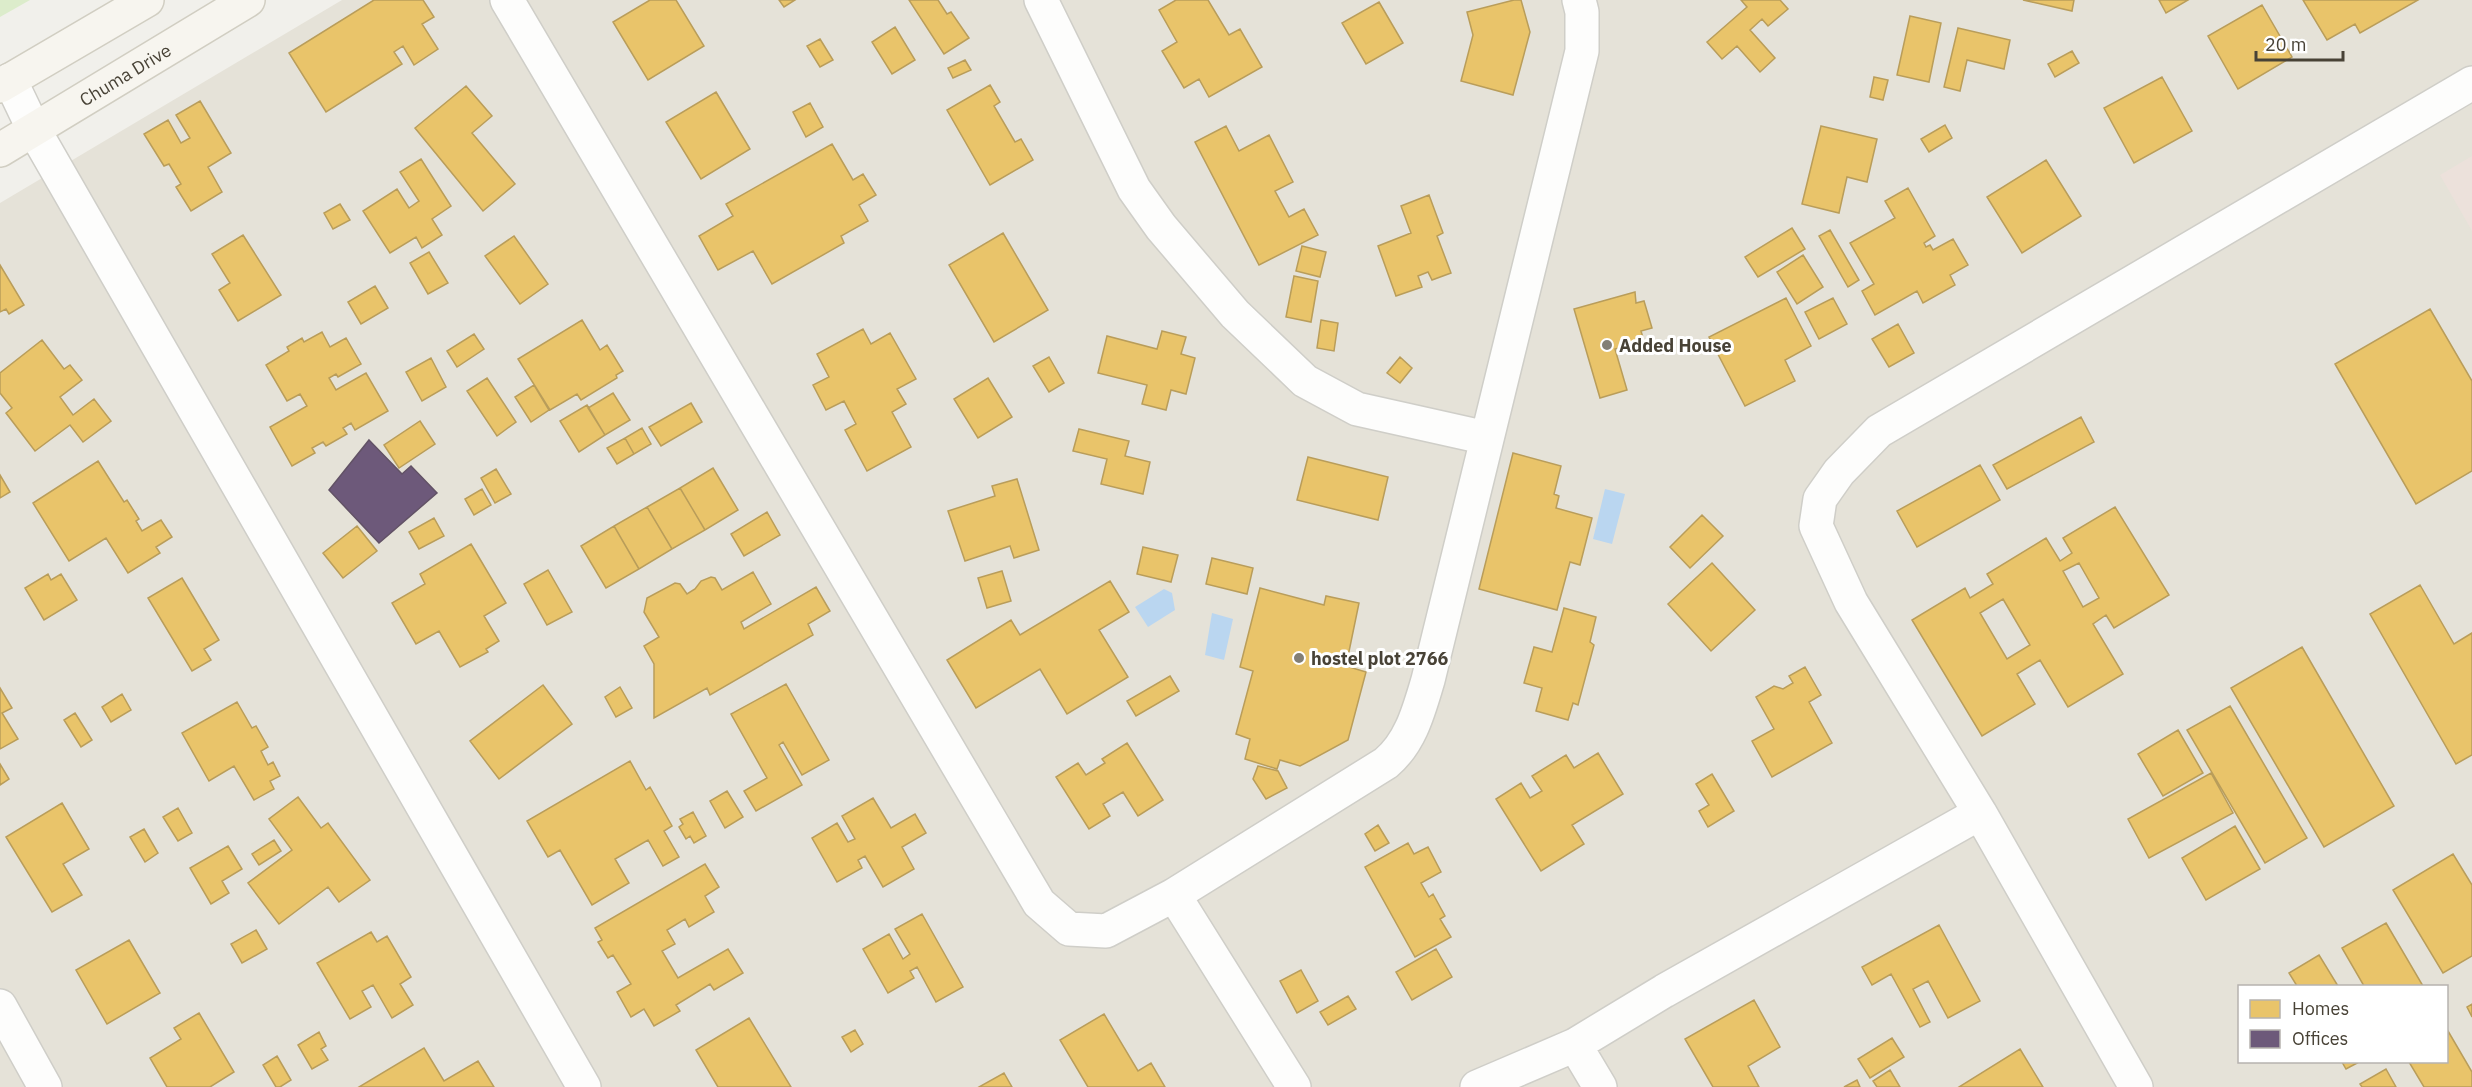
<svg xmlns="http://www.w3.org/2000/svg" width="2472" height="1087" viewBox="0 0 2472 1087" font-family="'IBM Plex Sans',sans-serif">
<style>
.residential{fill:#e5e2d8;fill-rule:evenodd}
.medical{fill:#ece1db}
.green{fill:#dceccb}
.water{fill:#bad6f0}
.homes{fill:#e9c46a;stroke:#b99d5a;stroke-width:1.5;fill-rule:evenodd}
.offices{fill:#6d597a;stroke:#625266;stroke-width:1.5}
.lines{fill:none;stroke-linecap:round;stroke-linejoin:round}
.minor-casing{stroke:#cfcec8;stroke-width:36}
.secondary-casing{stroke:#d1cec2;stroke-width:36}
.minor{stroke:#fdfdfc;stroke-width:33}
.secondary{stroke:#f7f5ef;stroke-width:33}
.poi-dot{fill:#837f75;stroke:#fff;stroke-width:2}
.labels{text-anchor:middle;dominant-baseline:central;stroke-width:6;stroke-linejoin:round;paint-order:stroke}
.street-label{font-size:18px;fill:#484236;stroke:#fff}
.poi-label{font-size:18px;font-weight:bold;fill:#484236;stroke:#fff;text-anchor:start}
</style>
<rect width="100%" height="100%" fill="#f1f0eb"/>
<!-- residential -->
<path class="residential" d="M342 0H2472V1087H0V203ZM2240 986H2446V1062H2240Z"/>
<!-- medical -->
<path class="medical" d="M2472 156V231L2440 175Z"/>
<!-- green -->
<path class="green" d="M0 0H30L0 17Z"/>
<!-- water -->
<path class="water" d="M1605 489 1625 494 1612 544 1593 539Z
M1164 589 1172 593 1175 610 1148 627 1135 607Z
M1212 613 1233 619 1224 660 1205 655Z"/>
<!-- homes -->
<path class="homes" d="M374 0H423L434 17 422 24 438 49 414 65 403 46 394 52 402 64 326 112 289 53Z
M650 0H676L704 46 648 80 613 22Z
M779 0H795L784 7Z
M909 0H938L947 14 951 12 969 38 944 54Z
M1176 0H1208L1229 35 1240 29 1262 67 1209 97 1199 79 1184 88 1162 51 1177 42 1159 10Z
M1514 0H1521L1530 32 1513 95 1461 81 1473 35 1467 12Z
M1741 0H1780L1788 9 1768 26 1762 19 1750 30 1775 58 1760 72 1737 46 1722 59 1707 42 1747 7Z
M2023 0H2074L2072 11Z
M2159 0H2188L2166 13Z
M2303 0H2418L2360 33 2355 24 2327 40Z
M1379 2 1403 43 1366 64 1342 23Z
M2262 5 2292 57 2238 89 2208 36Z
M1910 16 1941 23 1929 82 1897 75Z
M895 27 915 60 892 74 872 42Z
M1958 28 2010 40 2004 69 1967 60 1960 91 1944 87Z
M820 39 833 60 820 67 807 46Z
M2072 51 2079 63 2055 77 2048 64Z
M965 60 971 70 953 78 948 68Z
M1874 77 1888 80 1883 100 1870 97Z
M2162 77 2192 131 2134 163 2104 108Z
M990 85 1000 102 994 106 1015 142 1021 139 1033 160 990 185 947 110Z
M466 86 492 116 472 133 515 184 483 211 415 128Z
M716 92 750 149 701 179 666 122Z
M200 101 231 153 208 167 222 192 191 211 176 187 181 184 169 164 164 166 144 134 168 120 181 143 190 138 176 115Z
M810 103 823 127 806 137 793 112Z
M1945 125 1952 138 1929 152 1921 139Z
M1226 126 1239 151 1269 135 1293 182 1275 191 1289 217 1304 209 1318 235 1259 265 1195 142Z
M1821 126 1877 139 1867 182 1847 177 1839 213 1802 204Z
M832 144 853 180 863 174 876 195 859 205 868 221 841 236 844 243 772 284 753 251 718 270 699 236 733 216 726 204Z
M421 159 451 206 432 219 442 235 422 248 416 237 390 253 363 211 397 189 409 208 419 201 400 172Z
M2046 160 2081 216 2022 253 1987 197Z
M1908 188 1935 236 1924 243 1926 247 1930 245 1933 250 1953 239 1968 265 1950 275 1955 285 1923 303 1917 291 1875 315 1862 291 1874 284 1850 243 1895 218 1885 201Z
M1429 195 1443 233 1437 236 1451 273 1432 280 1428 272 1418 276 1422 287 1396 296 1378 246 1411 233 1401 206Z
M340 204 350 220 333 229 324 213Z
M1792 228 1805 249 1758 277 1745 257Z
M1830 230 1859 280 1848 287 1819 236Z
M1003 233 1048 310 994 342 949 265Z
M243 235 281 295 238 321 219 290 230 283 212 254Z
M514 236 548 284 520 304 485 256Z
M1302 246 1326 252 1320 277 1296 271Z
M429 252 448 283 428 294 410 263Z
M1803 255 1823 287 1797 304 1777 272Z
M0 265 24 305 9 314 6 309 0 312Z
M1294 276 1318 281 1311 322 1286 317Z
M375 286 388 308 361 324 348 302Z
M1635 292 1636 303 1644 301 1652 328 1641 331 1644 341 1615 349 1627 390 1600 398 1574 309Z
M1786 298 1811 346 1785 360 1795 381 1745 406 1709 337Z
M1833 298 1847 324 1819 339 1805 312Z
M2430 309 2472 381V471L2416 504 2335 364Z
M582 320 600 350 607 345 623 371 616 375 617 378 581 400 577 394 550 410 518 359Z
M1321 320 1338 323 1334 351 1317 348Z
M1898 324 1914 353 1889 367 1872 339Z
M863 329 871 344 890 333 916 379 897 389 906 404 892 412 911 447 867 471 845 430 856 424 844 401 826 410 813 385 829 377 817 354Z
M1162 331 1186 337 1181 354 1195 358 1186 394 1171 390 1166 410 1142 404 1147 385 1098 373 1107 336 1157 349Z
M322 332 330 347 346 338 361 364 338 377 336 374 329 378 336 390 366 373 388 411 355 430 351 423 343 428 347 434 326 446 323 442 312 448 315 453 292 466 270 427 307 406 300 394 287 401 266 365 289 351 287 347 302 338 304 342Z
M474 334 484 349 457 367 447 351Z
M42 340 64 369 70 365 82 380 60 397 73 415 94 399 111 421 83 442 70 425 35 451 6 413 12 408 0 393V373Z
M1049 357 1064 383 1049 392 1033 366Z
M1400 357 1412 368 1400 383 1387 373Z
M431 358 446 387 422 401 406 372Z
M487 378 516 422 497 436 467 391Z
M988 378 1012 417 978 438 954 399Z
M534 385 549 410 531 422 515 397Z
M613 393 630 420 605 435 588 408Z
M691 403 702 422 661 446 649 427Z
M587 405 605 435 579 452 560 421Z
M2081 417 2094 442 2007 489 1993 465Z
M420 421 435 444 399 468 384 445Z
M642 428 651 444 634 454 625 438Z
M1079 429 1129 441 1125 456 1150 462 1143 494 1101 484 1107 459 1073 451Z
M625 438 634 454 617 464 607 448Z
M1513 453 1561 466 1554 494 1559 496 1556 508 1592 518 1580 565 1570 562 1557 610 1479 589Z
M1308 457 1388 477 1378 520 1297 500Z
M98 461 124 502 127 500 139 519 136 521 142 531 161 520 172 537 156 547 160 553 128 573 106 538 69 561 33 503Z
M1980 465 2000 500 1917 547 1897 511Z
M713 468 738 510 705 530 680 488Z
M496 469 511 494 495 503 481 478Z
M0 475 10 492 0 498Z
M1017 479 1039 550 1014 558 1010 546 965 561 948 511 995 496 992 486Z
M680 488 705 530 672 549 647 507Z
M482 489 491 505 474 515 465 499Z
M647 507 672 549 639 569 614 526Z
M2115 507 2169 595 2114 628 2106 615 2093 624 2123 674 2068 707 2040 660 2017 674 2035 704 1982 736 1912 620 1965 588 1970 598 1993 584 1987 574 2046 538 2060 561 2072 553 2063 538ZM2079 563 2099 598 2083 607 2063 571ZM2003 599 2030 645 2007 659 1980 613Z
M767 512 780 535 744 556 731 534Z
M1702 515 1723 536 1690 568 1670 547Z
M434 518 444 536 419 549 409 532Z
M357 526 377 551 343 578 323 553Z
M614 526 639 569 606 588 581 546Z
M471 544 506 603 484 616 499 641 486 649 488 652 460 667 439 631 416 644 392 603 425 584 420 574Z
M1143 547 1178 555 1171 582 1137 574Z
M1212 558 1253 568 1247 594 1206 584Z
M1712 563 1755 610 1711 651 1668 604Z
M548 570 572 612 547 625 524 584Z
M1002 571 1011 601 987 608 978 578Z
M753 572 771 604 741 622 744 629 816 587 830 611 808 624 813 635 710 695 707 688 654 718V664L644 646 659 637 644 612 647 598 675 583 680 584 687 594 695 589 701 581 711 577 715 578 722 590Z
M48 574 51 580 61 574 77 600 44 620 25 588Z
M182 578 219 640 204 649 211 660 192 671 148 598Z
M1110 581 1129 612 1099 630 1128 677 1067 714 1040 669 976 708 947 660 1011 620 1020 635Z
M2420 585 2454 644 2472 633V755L2456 764 2370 614Z
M1260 588 1324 605 1326 596 1359 603 1346 666 1366 672 1348 740 1300 766 1280 760 1277 769 1245 759 1250 739 1236 734 1253 671 1240 667Z
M1564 608 1596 617 1590 642 1594 645 1578 705 1573 703 1568 720 1536 711 1542 688 1524 683 1534 647 1552 652Z
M2302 647 2394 806 2324 847 2231 688Z
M1805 667 1821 695 1809 702 1832 743 1772 777 1752 741 1774 729 1756 697 1774 686 1783 689 1793 683 1789 676Z
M1170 676 1179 691 1136 716 1127 701Z
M786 684 829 760 802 775 783 742 779 745 802 785 756 811 744 791 767 778 731 714Z
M543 685 572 724 499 779 470 741Z
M620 687 632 708 616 717 605 697Z
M0 688 12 708 2 713 18 739 0 749Z
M122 694 131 710 111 722 102 707Z
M237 702 252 728 256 726 268 747 261 751 268 765 273 762 280 776 270 781 274 789 254 800 234 766 209 781 182 733Z
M2230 706 2307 838 2265 863 2187 730Z
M75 713 92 740 81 747 64 720Z
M2178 730 2203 773 2163 796 2138 754Z
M1127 743 1163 800 1138 816 1123 792 1103 804 1110 816 1089 829 1056 777 1078 763 1086 775 1105 763 1102 759Z
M1598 753 1623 794 1572 825 1584 844 1541 871 1496 799 1521 783 1530 798 1542 791 1532 776 1566 755 1574 768Z
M630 761 646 790 650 787 672 826 664 831 679 857 663 866 648 840 615 859 629 883 592 905 560 850 548 857 527 821Z
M0 764 9 779 0 785Z
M1258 766 1278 771 1287 788 1266 799 1253 779Z
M2211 773 2233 813 2149 858 2128 819Z
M1712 774 1734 811 1708 827 1699 811 1709 805 1696 784Z
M727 791 743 817 725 828 710 801Z
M298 797 321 828 328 823 370 880 339 902 328 887 279 924 248 883 292 850 269 819Z
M873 798 891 828 915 814 926 833 902 847 914 869 883 887 865 856 858 860 862 868 837 882 812 838 837 823 848 842 855 839 842 816Z
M62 803 89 849 63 864 82 895 52 912 6 837Z
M178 808 192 833 178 841 163 817Z
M693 812 706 836 694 843 690 836 686 839 679 827 683 824 680 819Z
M1378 825 1389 843 1375 851 1365 834Z
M2235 826 2260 869 2206 900 2182 858Z
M144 829 158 853 145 862 130 837Z
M274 840 281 851 259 865 252 854Z
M1408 843 1414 854 1428 847 1441 872 1421 883 1429 897 1433 894 1445 916 1440 919 1451 937 1415 957 1365 867Z
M228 846 242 869 222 881 229 893 211 904 190 868Z
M2453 854 2472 885V956L2443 973 2393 890Z
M705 864 719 887 705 896 714 912 689 927 685 919 667 930 675 944 662 951 678 978 728 949 743 973 714 990 710 984 676 1005 680 1011 654 1026 644 1009 631 1017 617 992 631 984 613 955 608 958 598 942 602 940 595 928Z
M922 914 963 987 936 1002 917 967 910 971 914 978 888 993 863 949 889 934 903 959 910 954 895 929Z
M2386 923 2423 986H2364L2342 948Z
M1939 925 1980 1001 1948 1018 1928 981 1913 989 1930 1022 1920 1027 1891 974 1872 985 1862 967Z
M256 930 267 949 242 963 231 944Z
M371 932 377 942 387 936 411 977 400 984 413 1005 392 1018 373 985 362 991 371 1007 350 1019 317 963Z
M129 940 160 993 107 1024 76 970Z
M1436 949 1452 977 1412 1000 1396 972Z
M2319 955 2338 986H2297L2289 973Z
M1301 970 1318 1001 1297 1013 1280 981Z
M1348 996 1356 1009 1328 1025 1320 1012Z
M1754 1000 1780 1047 1748 1066 1759 1087H1713L1685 1039Z
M2472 1004V1017L2467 1007Z
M199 1013 234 1072 210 1087H167L150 1058 181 1039 174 1028Z
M1104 1014 1138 1071 1151 1063 1165 1087H1088L1060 1040Z
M749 1018 791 1087H718L696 1050Z
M855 1030 863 1044 851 1052 842 1037Z
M2448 1031 2472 1072V1087H2424L2409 1062H2446Z
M319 1032 326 1046 321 1049 328 1060 312 1069 298 1045Z
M1892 1038 1904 1057 1870 1078 1858 1059Z
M424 1048 444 1081 478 1061 494 1087H359Z
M2020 1049 2043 1087H1959Z
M277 1056 291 1080 280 1087H276L263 1065Z
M2342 1062H2359L2346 1069Z
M2386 1069 2396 1087H2362L2360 1084Z
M1890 1070 1900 1087H1877L1873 1081Z
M1004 1073 1012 1087H979Z
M1857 1080 1860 1087H1844Z"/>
<!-- offices -->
<path class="offices" d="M369 440 402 474 411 466 437 493 379 543 329 490Z"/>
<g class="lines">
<!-- minor casing -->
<g class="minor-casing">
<path id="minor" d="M507 0 1039 903 1069 929 1106 931 1174 895 1386 763C1411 742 1419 710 1428 680L1582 51V12L1579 0
M1041 0 1134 189 1161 227 1235 314 1305 381 1357 409 1487 438
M10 80 34 130 584 1087
M1174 895 1294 1087
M0 1006 45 1087
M1575 1045 1600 1087
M1477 1087 1575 1045 1664 991 1980 813
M2136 1087 1980 813 1851 602 1816 526 1820 499 1839 472 1879 431 2472 83"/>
</g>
<!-- secondary casing -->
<g class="secondary-casing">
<g id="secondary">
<path d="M0 86 147 0"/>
<path id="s1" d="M0 150 248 0"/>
</g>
</g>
<!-- minor -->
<use href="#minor" class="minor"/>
<!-- secondary -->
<use href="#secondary" class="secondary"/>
</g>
<!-- markers -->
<g class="poi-dot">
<circle cx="1607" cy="345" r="6"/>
<circle cx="1299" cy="658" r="6"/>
</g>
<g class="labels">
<!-- street labels -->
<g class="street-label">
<text stroke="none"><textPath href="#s1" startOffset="146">Chuma Drive</textPath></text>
</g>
<!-- poi labels -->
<g class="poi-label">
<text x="1619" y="345">Added House</text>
<text x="1311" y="658">hostel plot 2766</text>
</g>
</g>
<!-- legend -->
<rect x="2238" y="985" width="210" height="78" fill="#ffffff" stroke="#b6b3af" stroke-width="1.5"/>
<rect x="2250" y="1000" width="30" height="18" fill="#e9c46a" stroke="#b6b3af" stroke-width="1.5"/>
<text x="2292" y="1015" font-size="18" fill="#484236">Homes</text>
<rect x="2250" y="1030" width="30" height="18" fill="#6d597a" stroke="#b6b3af" stroke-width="1.5"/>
<text x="2292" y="1045" font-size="18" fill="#484236">Offices</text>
<!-- scale -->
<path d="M2256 51v9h87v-9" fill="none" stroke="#484236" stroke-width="3"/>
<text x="2265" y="51" font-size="18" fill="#484236" stroke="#ffffff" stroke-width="4.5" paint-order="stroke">20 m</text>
</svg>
